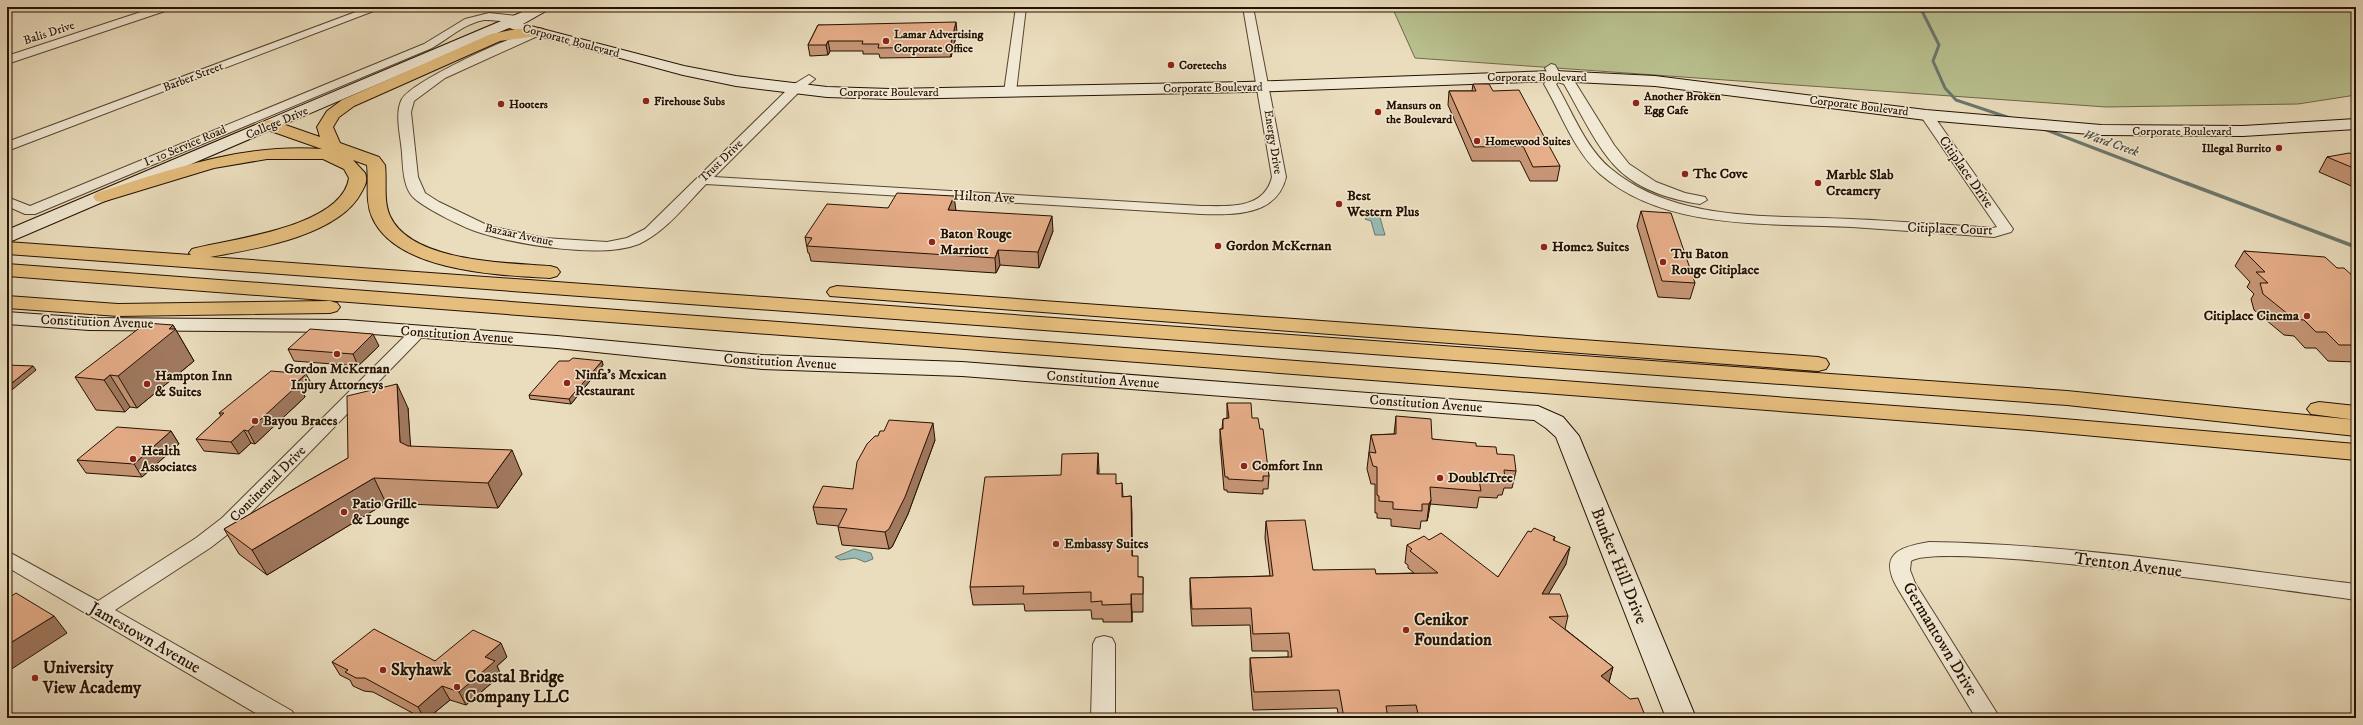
<svg xmlns="http://www.w3.org/2000/svg" width="2363" height="725" viewBox="0 0 2363 725" font-family="'IM FELL DW Pica',serif">
<style>
.green{fill:#b9c08f;stroke:#706848}
.water{fill:#99bbb6;stroke:#6b776d}
.lines{fill:none;stroke-linecap:round;stroke-linejoin:round}
.stream-far1{stroke:#6b776d;stroke-width:3}
.stream{stroke:#6b776d;stroke-width:3.5}
.street-casing{stroke:#57442f;stroke-width:2}
.secondary-casing{stroke:#261100;stroke-width:2}
.highway-casing{stroke:#261100;stroke-width:2}
.street{fill:#f1e9d4;fill-rule:evenodd}
.secondary{fill:#f1e9d4;fill-rule:evenodd}
.highway{fill:#e5be7e;fill-rule:evenodd}
.wall{fill:#c59575;stroke:#261100}
.shaded-wall{fill:#a0795f;stroke:#261100}
.building{fill:#e5ad88;stroke:#261100}
.poi-dot{fill:#8f2418;stroke:#f1e9d4;stroke-width:1.5}
.labels{text-anchor:middle;dominant-baseline:central;stroke-width:3;stroke-linejoin:round;paint-order:stroke}
.far-street-label{font-size:12px;fill:#261100;stroke:#f1e9d4}
.far-poi-label{font-size:12px;font-weight:bold;fill:#261100;stroke:#f1e9d4;text-anchor:start}
.far-water-label{font-size:13px;font-style:italic;fill:#4e4c40;stroke:#f1e9d4}
.street-label{font-size:14px;fill:#261100;stroke:#f1e9d4}
.poi-label{font-size:14px;font-weight:bold;fill:#261100;stroke:#f1e9d4;text-anchor:start}
.near-street-label{font-size:17px;fill:#261100;stroke:#f1e9d4}
.near-poi-label{font-size:17px;font-weight:bold;fill:#261100;stroke:#f1e9d4;text-anchor:start}
</style>
<rect width="100%" height="100%" fill="#eaddbd"/>
<filter id="stains"><feTurbulence type="fractalNoise" baseFrequency=".005" numOctaves="4"/><feColorMatrix values="0 0 0 0 .2 0 0 0 0 .09 0 0 0 0 .02 0 0 0 .5 -.17"/></filter>
<radialGradient id="worn" r=".72"><stop offset=".6" stop-color="#630" stop-opacity="0"/><stop offset="1" stop-color="#630" stop-opacity=".3"/></radialGradient>
<!-- green -->
<path class="green" d="M1392 7H2356V95L2298 104 2106 107 1415 58Z"/>
<!-- water -->
<path class="water" d="M1370 214H1379L1385 235H1375L1371 221 1365 219Z
M854 549 871 553 873 559 865 562 855 558 840 560 835 557Z"/>
<g class="lines">
<!-- stream-far1 -->
<path class="stream-far1" d="M1920 7 1939 45 1933 61 1945 88 1956 100 2013 119
M2044 129 2188 184"/>
<!-- stream -->
<path class="stream" d="M2186 183 2356 247"/>
<!-- street casing -->
<g class="street-casing">
<path id="street" d="M156 7H172L171 9 7 64V56Z
M369 7H384L7 151V142Z
M1016 7H1026L1016 92 1010 96 1004 92Z
M1243 7H1253L1286 177C1277 216 1234 215 1201 214L706 184C686 205 665 232 639 244 602 259 519 245 481 233 466 229 426 209 414 198 403 188 403 167 402 153 401 137 394 113 402 99 414 80 514 35 538 29L542 30 544 32 542 34 445 78 414 101 411 112 418 177 425 193 439 202 489 226 544 238 607 242 627 238 645 229 791 86 809 75 815 79 799 92 714 177 1201 206C1228 206 1264 210 1272 177Z
M489 13 517 16 523 19C518 25 493 19 484 20 465 23 448 39 432 48L35 214H25L7 206V197L30 206 424 44 465 19Z
M1551 64 1555 65 1560 74 1573 79 1614 145 1629 164 1656 182 1685 193 1705 197 1707 200 1700 204C1672 200 1640 190 1619 170 1597 149 1580 111 1564 84L1558 82 1556 84C1572 111 1585 147 1610 168 1675 223 1771 215 1851 219 1898 221 1946 225 1993 228L1997 227 1920 115 1926 111 1931 112 2013 229 2011 232 1994 237C1947 234 1899 230 1852 227 1771 223 1665 231 1600 174 1574 151 1561 113 1544 84L1549 76 1545 68Z
M418 327 424 329 426 332 424 335 236 528 210 548 115 610 292 711 296 718H264L7 567V551L98 601 196 538 222 518 412 329Z
M1929 542C2072 544 2214 567 2356 584V600C2296 592 1942 540 1911 561L1910 570 1915 583 2000 718H1976L1898 589C1878 555 1898 547 1929 542Z
M1104 636 1112 638 1115 644V718H1091L1093 644 1096 638Z"/>
</g>
<!-- secondary casing -->
<g class="secondary-casing">
<path id="secondary" d="M534 7H553L523 24 684 66 736 76 827 87 890 89 1246 82 1555 71 1655 76 1926 110 2101 125 2243 126 2356 119V129L2243 136 2101 135 1926 120 1655 86 1555 81 1246 92 890 99 827 97 736 86 683 75 509 28 7 243V230Z
M7 312 89 318 346 320 557 336 762 355 962 362 1538 406 1563 417 1579 436 1696 718H1666L1556 437 1546 428 1534 420 962 376 762 369 557 348 346 332 89 330 7 324Z"/>
</g>
<!-- highway casing -->
<g class="highway-casing">
<path id="highway" d="M538 28 543 29 545 32 543 35 500 41 354 106 339 117 333 127 340 143 379 157 385 165C387 181 383 201 390 216 411 262 507 263 550 266L557 268 560 272 557 276 550 278C499 275 396 272 372 217 365 201 369 182 367 165L353 160 365 173C368 181 365 186 361 193 338 236 255 249 210 257L2067 391 2356 420V436L2067 405 7 254V242L191 255 189 253 192 249C231 239 342 227 349 178L344 169 323 159H267L214 168 102 202 96 201 93 197 96 193C170 170 242 143 322 149L265 129 263 125 265 121 271 120 320 137 317 127 327 111 342 100 491 34 516 29Z
M7 264 2029 416 2356 444V460L2029 430 7 276Z
M837 286 1818 357 1826 359 1829 364 1826 369 1818 371 830 296 827 292 830 288Z
M7 296 118 304 330 301 337 303 340 307 337 311 330 313 118 316 7 308Z
M2319 402 2356 406V420L2311 414 2307 409 2311 404Z"/>
</g>
<!-- street -->
<use href="#street" class="street"/>
<!-- secondary -->
<use href="#secondary" class="secondary"/>
<!-- highway -->
<use href="#highway" class="highway"/>
</g>
<!-- wall -->
<path class="wall" d="M818 25 957 32 951 57 880 58 879 54H863V51H830L828 55 810 56 808 45Z
M1473 84 1560 166 1557 181H1530L1520 161H1472L1448 105 1449 91H1472Z
M2356 155V188L2319 172 2327 157Z
M954 196 955 210 1053 231 1039 268 1000 265 996 273 811 261 809 253H808L805 237 888 208Z
M1641 211 1695 283 1690 299 1658 297 1637 226Z
M2244 251 2337 268 2356 279V362L2328 361 2316 348H2305L2294 336 2284 335 2254 310 2251 299 2254 294 2247 287 2250 282 2235 266Z
M173 325 194 361 137 408 130 407 125 412 96 410 75 377Z
M379 346 358 366 294 361 288 349Z
M602 361 603 365 571 404 530 399 529 395Z
M313 386 304 394 305 397 255 444 251 443 239 454 204 451 196 439 221 416 219 413Z
M1227 403 1252 418 1260 429 1269 476 1268 489H1263V494L1227 492V490H1224L1220 442V429H1222L1223 419 1227 418Z
M408 408 410 446 522 474 498 508 386 503 267 575 239 554 224 529 348 458Z
M1396 416 1432 439 1476 446 1497 454 1516 471 1512 488H1504L1502 495H1498L1497 498 1479 497 1477 508 1430 504 1428 517 1427 521H1421L1420 529 1391 526V519L1377 518V513H1375V484H1371L1367 469 1371 435 1394 434Z
M171 431 179 444 142 477 86 473 77 460Z
M935 440 908 514 892 547 889 549 842 545 838 527 839 526 817 524 813 507 853 489Z
M1099 470 1098 474 1117 484 1122 483 1123 497 1131 496 1132 556 1138 577H1143V612H1132V622H1103V619H1092L1091 610 1025 611 1024 604 973 605 970 587 1061 475Z
M1266 521 1313 570 1376 574 1414 573 1408 568V565L1405 563 1407 545 1429 540 1498 577 1531 532 1555 537 1554 540 1566 564 1548 594 1568 616 1565 629 1613 667 1609 682 1646 718H1339L1337 708 1253 710 1250 676V658L1288 657V651H1252L1250 625 1192 626 1190 595V578L1270 576 1265 538Z
M507 657 497 666 501 675 466 705 450 700 428 718H422L373 692 364 691 353 686 350 680 340 675 332 662 435 661Z"/>
<!-- shaded-wall -->
<path class="shaded-wall" d="M956 22 957 32 951 57 950 47Z
M828 41 830 51 828 55 826 45Z
M954 196 956 211 948 210Z
M1052 216 1053 231 1039 268 1038 252Z
M998 250 1000 265 996 273 995 258Z
M173 325 194 361 137 408 118 376Z
M373 334 379 346 358 366 353 354Z
M602 361 603 365 571 404 569 399Z
M33 366 36 370 7 394V387Z
M306 374 313 386 304 394 305 397 255 444 248 431Z
M110 375 130 407 125 412 104 380Z
M397 384 408 408 412 466 400 442Z
M933 423 935 440 908 514 892 547 889 549 885 532Z
M244 430 251 443 239 454 231 442Z
M171 431 179 444 142 477 134 464Z
M512 450 522 474 498 508 488 483Z
M1098 453 1099 470 1098 491 1097 474Z
M374 478 386 503 267 575 252 550Z
M1131 496 1132 514V574V556Z
M1431 500 1428 517 1427 521 1429 504Z
M1570 547 1566 564 1538 612 1542 594Z
M1131 594 1132 612V622L1131 604Z
M54 616 67 633 7 672V645Z
M501 643 507 657 497 666 501 675 466 705 459 692 485 657Z
M1613 667 1608 685 1601 676Z
M442 686 450 700 428 718H424L418 707Z"/>
<!-- building -->
<path class="building" d="M956 22 950 47 878 48 879 44H862L863 41H828L826 45H808L818 25Z
M1473 84H1489L1493 91 1519 90 1560 166 1533 167 1523 146 1474 147 1449 91H1476Z
M2349 153 2356 155V169L2327 157Z
M897 193 954 196 948 210 1052 216 1038 252 998 250 995 258 807 246 812 238 805 237 827 204 888 208Z
M1641 211 1671 213 1695 283 1662 281Z
M2244 251 2325 257 2337 268H2344L2356 279V345H2339L2326 332H2316L2304 320 2294 319 2263 294 2260 283H2268L2256 272H2265Z
M146 323 173 325 169 329H176L118 376 110 375 104 380 75 377Z
M310 329 373 334 353 354 288 349Z
M573 358 602 361 569 399 529 395 559 361H569Z
M7 365 33 366 7 387Z
M271 371 306 374 295 384H299L248 431 244 430 231 442 196 439 224 413H219Z
M397 384 400 442 408 446 512 450 488 483 374 478 252 550 224 529 348 458 347 396Z
M1227 403H1251L1252 418H1258L1260 429H1263L1269 476H1263V481L1228 479V477H1225L1220 429H1223V419L1229 418Z
M1396 416 1431 419 1432 439 1476 443V446L1496 447 1497 454 1514 455 1516 471 1504 470 1505 478 1500 477V481L1479 480 1481 491 1430 487 1431 500 1429 504H1422V511L1393 509V502L1379 501V496L1377 495V467L1373 466 1369 452 1376 453 1371 435 1396 434Z
M889 420 933 423 905 497 889 529 885 532 838 527 847 509 813 507 823 486 853 489 857 462 867 444 875 436H878L880 431H884Z
M117 427 171 431 134 464 77 460Z
M1098 453 1097 474H1116V484L1122 483V497L1131 496 1132 556H1138V577H1143V594H1131V604L1102 605V601L1091 602V592L1023 594 1024 586 970 587 985 477 1061 475 1062 454Z
M1305 520 1313 570 1375 569 1376 574 1438 573 1410 551 1412 549 1407 545 1424 536 1429 540 1441 533 1498 577 1528 531 1531 532 1534 528 1555 537 1553 540 1570 547 1542 594H1560L1568 616 1549 617 1613 667 1601 676 1630 699 1638 698 1646 718H1419L1416 705 1386 706 1388 718H1344L1339 690 1254 692 1250 658 1292 657 1289 633 1253 634 1251 608 1192 609 1190 578 1273 576 1266 521Z
M16 593 54 616 7 645V599Z
M374 629 435 661 473 630 501 643 485 657 495 661 459 692 442 686 418 707 365 678H356L345 672 348 670 332 662Z"/>
<!-- markers -->
<g class="poi-dot">
<circle cx="886" cy="41" r="4"/>
<circle cx="1171" cy="65" r="4"/>
<circle cx="646" cy="101" r="4"/>
<circle cx="1636" cy="103" r="4"/>
<circle cx="501" cy="104" r="4"/>
<circle cx="1378" cy="112" r="4"/>
<circle cx="1477" cy="141" r="4"/>
<circle cx="2279" cy="148" r="4"/>
<circle cx="1685" cy="174" r="4"/>
<circle cx="1818" cy="183" r="4"/>
<circle cx="1339" cy="204" r="4"/>
<circle cx="932" cy="242" r="4"/>
<circle cx="1218" cy="246" r="4"/>
<circle cx="1544" cy="247" r="4"/>
<circle cx="1663" cy="262" r="4"/>
<circle cx="2307" cy="316" r="4"/>
<circle cx="337" cy="354" r="4"/>
<circle cx="567" cy="383" r="4"/>
<circle cx="147" cy="384" r="4"/>
<circle cx="255" cy="421" r="4"/>
<circle cx="133" cy="459" r="4"/>
<circle cx="1244" cy="466" r="4"/>
<circle cx="1440" cy="478" r="4"/>
<circle cx="344" cy="512" r="4"/>
<circle cx="1056" cy="544" r="4"/>
<circle cx="1406" cy="630" r="4"/>
<circle cx="383" cy="670" r="4"/>
<circle cx="35" cy="678" r="4"/>
<circle cx="457" cy="687" r="4"/>
</g>
<g class="labels">
<!-- far-street labels -->
<g class="far-street-label">
<text transform="translate(49 33) rotate(-18)">Balis Drive</text>
<text transform="translate(571 41) rotate(15)">Corporate Boulevard</text>
<text transform="translate(193 77) rotate(-21)">Barber Street</text>
<text x="1537" y="77">Corporate Boulevard</text>
<text transform="translate(1213 88) rotate(-1)">Corporate Boulevard</text>
<text x="889" y="92">Corporate Boulevard</text>
<text transform="translate(1859 106) rotate(7)">Corporate Boulevard</text>
<text transform="translate(277 123) rotate(-23)">College Drive</text>
<text x="2182" y="131">Corporate Boulevard</text>
<text transform="translate(1273 142) rotate(81)">Energy Drive</text>
<text transform="translate(185 146) rotate(-23)">I- 10 Service Road</text>
<text transform="translate(721 161) rotate(-44)">Trust Drive</text>
<text transform="translate(519 235) rotate(12)">Bazaar Avenue</text>
</g>
<!-- far-poi labels -->
<g class="far-poi-label">
<text x="894" y="34">Lamar Advertising<tspan x="894" dy="14">Corporate Office</tspan></text>
<text x="1179" y="65">Coretechs</text>
<text x="1644" y="96">Another Broken<tspan x="1644" dy="14">Egg Cafe</tspan></text>
<text x="654" y="101">Firehouse Subs</text>
<text x="509" y="104">Hooters</text>
<text x="1386" y="105">Mansurs on<tspan x="1386" dy="14">the Boulevard</tspan></text>
<text x="1485" y="141">Homewood Suites</text>
<text x="2271" y="148" text-anchor="end">Illegal Burrito</text>
</g>
<!-- far-water labels -->
<g class="far-water-label">
<text transform="translate(2111 143) rotate(19)">Ward Creek</text>
</g>
<!-- street labels -->
<g class="street-label">
<text transform="translate(1966 172) rotate(55)">Citiplace Drive</text>
<text transform="translate(984 197) rotate(3)">Hilton Ave</text>
<text transform="translate(1950 229) rotate(2)">Citiplace Court</text>
<text transform="translate(97 322) rotate(2)">Constitution Avenue</text>
<text transform="translate(457 335) rotate(4)">Constitution Avenue</text>
<text transform="translate(780 362) rotate(3)">Constitution Avenue</text>
<text transform="translate(1103 380) rotate(4)">Constitution Avenue</text>
<text transform="translate(1426 404) rotate(4)">Constitution Avenue</text>
<text transform="translate(268 484) rotate(-45)">Continental Drive</text>
</g>
<!-- poi labels -->
<g class="poi-label">
<text x="1693" y="174">The Cove</text>
<text x="1826" y="175">Marble Slab<tspan x="1826" dy="16">Creamery</tspan></text>
<text x="1347" y="196">Best<tspan x="1347" dy="16">Western Plus</tspan></text>
<text x="940" y="234">Baton Rouge<tspan x="940" dy="16">Marriott</tspan></text>
<text x="1226" y="246">Gordon McKernan</text>
<text x="1552" y="247">Home2 Suites</text>
<text x="1671" y="254">Tru Baton<tspan x="1671" dy="16">Rouge Citiplace</tspan></text>
<text x="2299" y="316" text-anchor="end">Citiplace Cinema</text>
<text x="337" y="369" text-anchor="middle">Gordon McKernan<tspan x="337" dy="16">Injury Attorneys</tspan></text>
<text x="575" y="375">Ninfa's Mexican<tspan x="575" dy="16">Restaurant</tspan></text>
<text x="155" y="376">Hampton Inn<tspan x="155" dy="16">&amp; Suites</tspan></text>
<text x="263" y="421">Bayou Braces</text>
<text x="141" y="451">Health<tspan x="141" dy="16">Associates</tspan></text>
<text x="1252" y="466">Comfort Inn</text>
<text x="1448" y="478">DoubleTree</text>
<text x="352" y="504">Patio Grille<tspan x="352" dy="16">&amp; Lounge</tspan></text>
<text x="1064" y="544">Embassy Suites</text>
</g>
<!-- near-street labels -->
<g class="near-street-label">
<text transform="translate(2128 565) rotate(7)">Trenton Avenue</text>
<text transform="translate(1619 566) rotate(68)">Bunker Hill Drive</text>
<text transform="translate(145 638) rotate(30)">Jamestown Avenue</text>
<text transform="translate(1940 639) rotate(59)">Germantown Drive</text>
</g>
<!-- near-poi labels -->
<g class="near-poi-label">
<text x="1414" y="620">Cenikor<tspan x="1414" dy="20">Foundation</tspan></text>
<text x="43" y="668">University<tspan x="43" dy="20">View Academy</tspan></text>
<text x="391" y="670">Skyhawk</text>
<text x="465" y="677">Coastal Bridge<tspan x="465" dy="20">Company LLC</tspan></text>
</g>
</g>
<!-- margin -->
<rect width="2363" height="725" fill="none" stroke="#eaddbd" stroke-width="24"/>
<rect x="8" y="8" width="2347" height="709" fill="none" stroke="#261100" stroke-width="2"/>
<rect x="12" y="12" width="2339" height="701" fill="none" stroke="#261100"/>
<rect width="100%" height="100%" filter="url(#stains)"/>
<rect width="100%" height="100%" fill="url(#worn)"/>
</svg>
